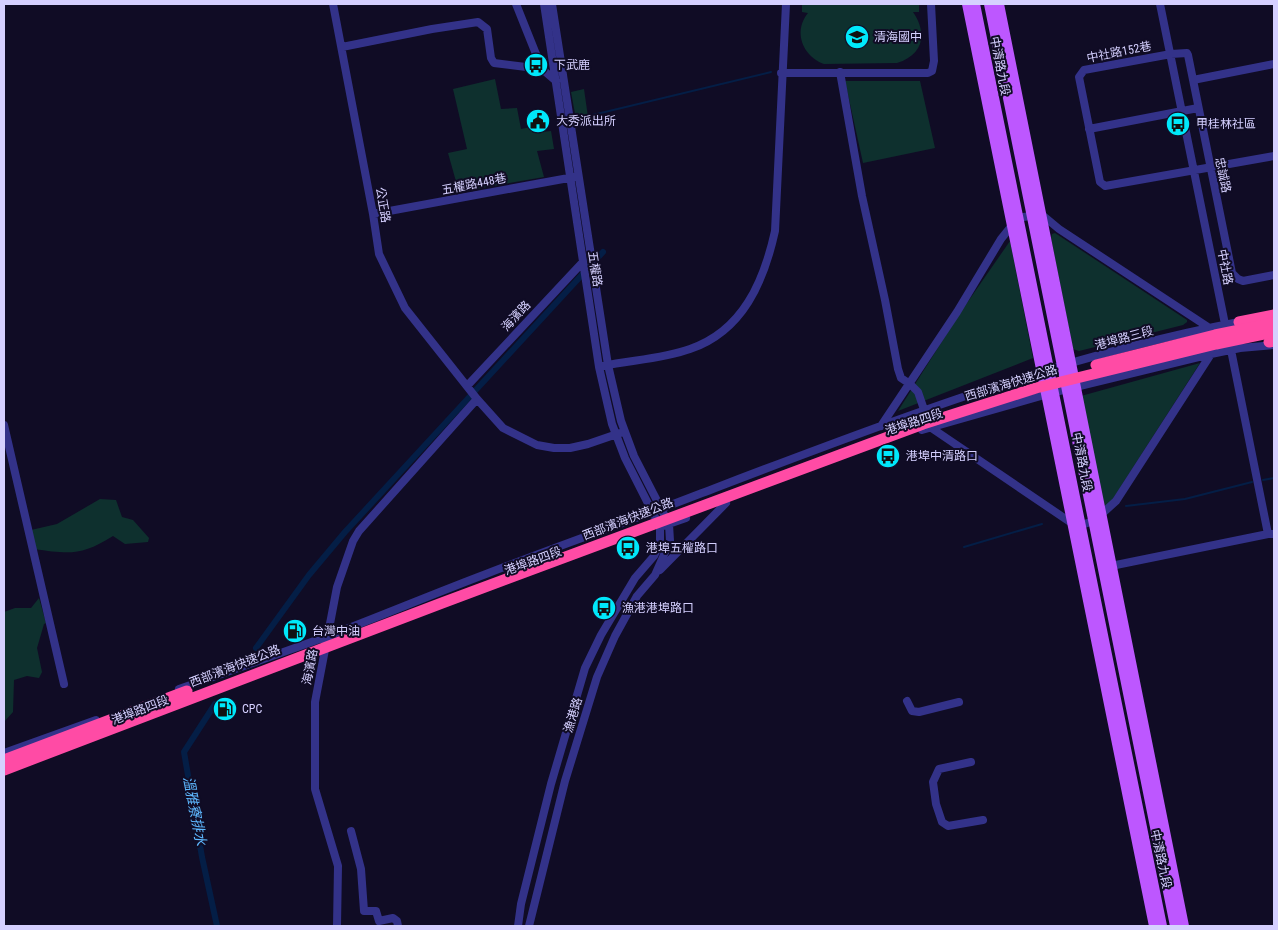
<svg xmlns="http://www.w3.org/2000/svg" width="1278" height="930" viewBox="0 0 1278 930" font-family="'Roboto Condensed','Noto Sans TC',sans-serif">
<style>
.green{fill:#0e302e}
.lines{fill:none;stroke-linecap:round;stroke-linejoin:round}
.stream{stroke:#041e46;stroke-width:2}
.canal{stroke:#041e46;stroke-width:6}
.minor{stroke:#333289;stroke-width:8}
.major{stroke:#bd57ff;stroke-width:10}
.highway{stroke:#ff4ba5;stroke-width:11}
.highway-bridge{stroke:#ff4ba5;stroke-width:11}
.labels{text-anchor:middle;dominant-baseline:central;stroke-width:4;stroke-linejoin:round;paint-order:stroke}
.poi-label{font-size:12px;fill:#d5d0ff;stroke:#100c25;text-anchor:start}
.street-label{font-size:12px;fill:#d5d0ff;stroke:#100c25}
.water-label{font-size:14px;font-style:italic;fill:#5eb8ff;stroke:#100c25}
</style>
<rect width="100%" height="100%" fill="#100c25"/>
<!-- green -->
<path class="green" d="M802 4H919V12H913C928 34 923 55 897 63L824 64C802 56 793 31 808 13L802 12Z
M495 79 501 109 517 108 521 129 531 127 533 133 551 131 554 149 537 151 544 177 459 192 448 153 467 149 453 89Z
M845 81H920L935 148 863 163Z
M584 89 588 117 576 119 571 92Z
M1055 233 1187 320V322L1183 325 1079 351 1073 349 1051 238 1052 234Z
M1010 241 1033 358 898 411 960 313Z
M1200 363 1105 511 1081 396Z
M100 499 116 500 122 517 133 520 149 538 148 542 125 544 113 536C81 556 70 554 34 549L31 530 57 524Z
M39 598 46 623 44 624 37 648 42 672 39 678 27 676 14 680 13 712 4 722V612L15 608H31Z"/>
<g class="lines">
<!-- stream -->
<path class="stream" d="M580 118 771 72
M1263 480 1274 478
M1126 506 1185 499 1252 482
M964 547 1042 524"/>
<!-- canal -->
<path class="canal" d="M256 648 309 575 345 532 603 252
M215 704 184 752 202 857 217 926"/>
<!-- minor -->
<path class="minor" d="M333 4 373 214 379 254 405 308 477 399 503 428 537 445 554 448H570L588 444 620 433
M516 4 542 69 556 81
M1160 4 1226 329
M342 47 432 29 478 22 487 29 491 58 494 63 542 69
M840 72 862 196 885 300 898 369 901 378 910 384 918 392 930 427 1073 524 1081 525 1094 521 1116 501 1211 354
M781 73H928L932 71 934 61 931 4
M1193 80 1274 64
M1089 129 1198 108
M1274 156 1105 186 1100 182 1079 77 1084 70 1171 54 1187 53 1188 55 1232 273 1238 279 1243 281 1274 275
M373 214 574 177
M1230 345 1268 534
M603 366C631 360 662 359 690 349 743 331 764 281 775 231L786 4
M467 386 582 263
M4 425 64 684
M881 426 957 312 1001 239 1018 218 1041 214 1059 229 1208 327
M922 430 1055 392 1211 354 1240 348 1274 345
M660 527 686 518
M1111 566 1268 534H1274
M660 570 726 503
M179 689C229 671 279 654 328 636 381 616 433 594 486 574 558 546 630 521 702 493 877 426 1055 357 1239 322
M907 701 912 711 919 712 959 702
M4 753 96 720
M971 762 939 769 933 782 936 804 942 822 948 826 983 820
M351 831 361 869 364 911H376L379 921 393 918 397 921 398 926
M337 926 338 866 315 789V702L337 587 353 541 359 531 477 399
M518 926 521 904 551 784 585 668 601 635 635 578 654 556 660 543V527L625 458 612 424 599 367 544 4
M529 926 565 781 597 677 615 636 637 596 655 575 670 541 669 524 634 456 621 421 608 365 552 4"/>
<!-- major -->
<path class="major" d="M967 4 1154 926
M975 4 1162 926
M989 4 1175 926
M999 4 1184 926"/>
<!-- highway -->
<path class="highway" d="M1239 322 1274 315
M1269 342 1274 341"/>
<!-- highway-bridge -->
<path class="highway-bridge" d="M1096 365 1215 335 1274 323
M4 760 187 691
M4 770 442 603 923 424 1036 388 1216 344 1274 332"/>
</g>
<!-- icons -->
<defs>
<g id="school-disc" transform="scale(1.25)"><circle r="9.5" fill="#00e8fb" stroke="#100c25"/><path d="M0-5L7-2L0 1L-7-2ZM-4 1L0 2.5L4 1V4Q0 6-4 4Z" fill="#111"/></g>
<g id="bus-disc" transform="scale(1.25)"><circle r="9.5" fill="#00e8fb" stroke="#100c25"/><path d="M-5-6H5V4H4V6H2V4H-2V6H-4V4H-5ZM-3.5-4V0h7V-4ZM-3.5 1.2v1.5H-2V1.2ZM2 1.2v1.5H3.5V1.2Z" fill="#111"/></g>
<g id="civic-disc" transform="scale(1.25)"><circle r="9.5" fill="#00e8fb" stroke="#100c25"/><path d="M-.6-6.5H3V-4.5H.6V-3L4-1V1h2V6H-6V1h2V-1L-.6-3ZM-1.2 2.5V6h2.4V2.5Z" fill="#111"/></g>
<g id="fuel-disc" transform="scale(1.25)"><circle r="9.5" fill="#00e8fb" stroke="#100c25"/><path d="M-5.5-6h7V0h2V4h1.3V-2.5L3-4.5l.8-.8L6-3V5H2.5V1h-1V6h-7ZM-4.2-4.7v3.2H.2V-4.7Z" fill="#111"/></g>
</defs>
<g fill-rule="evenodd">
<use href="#school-disc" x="857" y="37"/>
<use href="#bus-disc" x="536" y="65"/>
<use href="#civic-disc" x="538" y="121"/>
<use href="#bus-disc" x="1178" y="124"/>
<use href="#bus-disc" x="888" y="456"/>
<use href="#bus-disc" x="628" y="548"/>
<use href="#bus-disc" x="604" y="608"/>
<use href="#fuel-disc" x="295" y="631"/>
<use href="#fuel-disc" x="225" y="709"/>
</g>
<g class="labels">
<!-- poi labels -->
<g class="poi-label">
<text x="874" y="37">清海國中</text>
<text x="554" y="65">下武鹿</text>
<text x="556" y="121">大秀派出所</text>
<text x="1196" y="124">甲桂林社區</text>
<text x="906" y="456">港埠中清路口</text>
<text x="646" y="548">港埠五權路口</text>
<text x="622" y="608">漁港港埠路口</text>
<text x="312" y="631">台灣中油</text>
<text x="242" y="709">CPC</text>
</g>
<!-- street labels -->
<g class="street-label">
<text transform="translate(1119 52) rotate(-11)">中社路152巷</text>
<text transform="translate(1000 66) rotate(79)">中清路九段</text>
<text transform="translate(1223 175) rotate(78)">忠誠路</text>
<text transform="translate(474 184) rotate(-11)">五權路448巷</text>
<text transform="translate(383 205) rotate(80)">公正路</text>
<text transform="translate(1225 267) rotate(79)">中社路</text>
<text transform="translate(595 269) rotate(81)">五權路</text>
<text transform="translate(516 316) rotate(-47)">海濱路</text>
<text transform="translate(1124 338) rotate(-15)">港埠路三段</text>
<text transform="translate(1011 383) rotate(-17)">西部濱海快速公路</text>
<text transform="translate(914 422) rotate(-18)">港埠路四段</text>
<text transform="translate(1082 462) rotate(79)">中清路九段</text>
<text transform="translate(628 519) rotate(-21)">西部濱海快速公路</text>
<text transform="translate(533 561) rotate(-20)">港埠路四段</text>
<text transform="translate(235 666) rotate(-21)">西部濱海快速公路</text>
<text transform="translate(310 667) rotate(-79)">海濱路</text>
<text transform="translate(140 710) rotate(-21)">港埠路四段</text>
<text transform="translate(573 715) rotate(-73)">漁港路</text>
<text transform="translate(1161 859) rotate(78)">中清路九段</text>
</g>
<!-- water labels -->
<g class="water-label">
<text transform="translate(195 811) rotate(79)">溫雅寮排水</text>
</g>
</g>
<!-- border -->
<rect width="1278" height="930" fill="none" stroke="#d5d0ff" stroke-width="10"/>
</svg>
